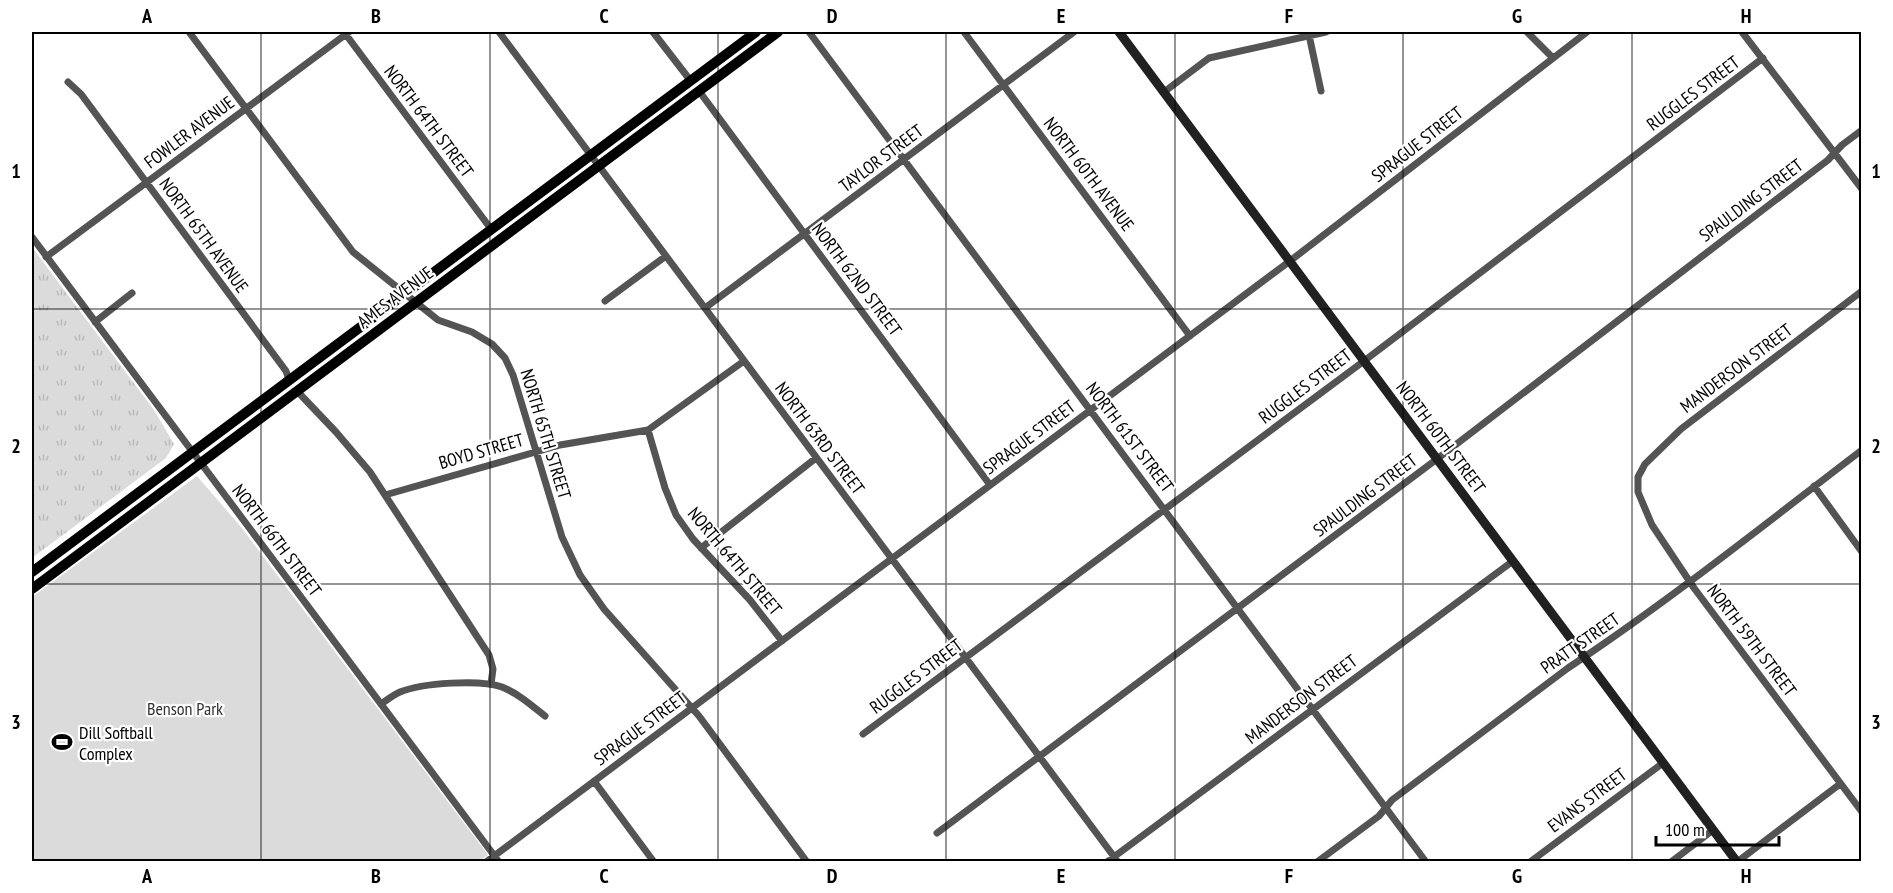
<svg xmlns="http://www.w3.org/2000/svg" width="1893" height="893" viewBox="0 0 1893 893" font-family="'PT Sans Narrow',sans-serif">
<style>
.grass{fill:url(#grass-tufts)}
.green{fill:#dbdbdb}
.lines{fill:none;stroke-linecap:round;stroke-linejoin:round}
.minor{stroke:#545454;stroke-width:7}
.secondary{stroke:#212121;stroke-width:9}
.primary{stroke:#000;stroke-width:10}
.grid{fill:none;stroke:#000;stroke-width:1.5;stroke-opacity:0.55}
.labels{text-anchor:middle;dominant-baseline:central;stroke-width:4.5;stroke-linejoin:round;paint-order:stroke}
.street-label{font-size:18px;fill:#000;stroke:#fff}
.park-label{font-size:18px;fill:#323232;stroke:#fff}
.poi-label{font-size:18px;fill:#000;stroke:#fff;text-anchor:start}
.neatline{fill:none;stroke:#000;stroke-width:2}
.grid-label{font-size:20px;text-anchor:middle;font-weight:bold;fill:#000}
</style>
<defs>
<pattern id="grass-tufts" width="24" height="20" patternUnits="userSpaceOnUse" patternTransform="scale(1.5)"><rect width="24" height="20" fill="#dbdbdb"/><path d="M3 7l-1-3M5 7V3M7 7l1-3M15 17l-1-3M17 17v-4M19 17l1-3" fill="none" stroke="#bababa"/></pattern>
</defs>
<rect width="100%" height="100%" fill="#fff"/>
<!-- grass -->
<path class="grass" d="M32 247 154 410 174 444 166 458 32 558Z"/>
<!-- green -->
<path class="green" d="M197 476 241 527 488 855 479 861H32V597Z"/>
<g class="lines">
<!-- minor -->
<path class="minor" d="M189 32 353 252 438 320 472 332 492 344 505 358 513 375 562 537 580 575 604 609 699 716 807 862
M344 32 491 229
M499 32 1118 862
M653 32 690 80
M809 32 1426 862
M964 32 1190 336
M1527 32 1553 58
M1742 32 1862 189
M1309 35 1321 91
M68 82 81 94 286 371 289 380
M699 91 990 485
M1164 92 1209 58 1326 32
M32 237 499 862
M46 257 349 32
M1862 291 1681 429 1645 464 1638 477V492L1652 525 1694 588 1862 812
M605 301 666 256
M705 308 1074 32
M95 322 132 293
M297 391 336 432 370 472 489 655 493 669 491 684
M648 430 665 488 676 515 693 539 750 600 782 641
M1814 486 1862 552
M385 495 560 445 648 430 744 361
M701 548 816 458
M381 704C387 700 393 695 400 692 422 683 480 679 502 687 519 694 531 705 545 716
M863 734 1364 361 1763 58
M594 781 654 862
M937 833 1437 459 1828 160 1842 145 1862 130
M486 862 1290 261 1587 32
M1107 862 1513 561
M1317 862 1379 816 1392 800 1568 668C1669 601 1765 524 1862 450
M1530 862 1663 763
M1671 862 1713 830
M1737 862 1840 784"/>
<!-- secondary -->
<path class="secondary" d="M1119 32 1737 862"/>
<!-- primary -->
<path class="primary" d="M32 572 756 32
M32 589 778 32"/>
</g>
<!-- grid -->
<path class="grid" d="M261 32V862M490 32V862M718 32V862M946 32V862M1175 32V862M1403 32V862M1632 32V862M32 309H1862M32 584H1862"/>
<!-- icons -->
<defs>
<g id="stadium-bare" transform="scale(1.62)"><path d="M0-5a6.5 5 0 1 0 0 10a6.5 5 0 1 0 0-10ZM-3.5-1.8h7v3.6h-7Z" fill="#000" stroke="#fff" stroke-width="2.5" paint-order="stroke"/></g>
</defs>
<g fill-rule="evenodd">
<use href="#stadium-bare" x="62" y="742"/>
</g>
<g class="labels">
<!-- street labels -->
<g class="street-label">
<text transform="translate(1693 93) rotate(-37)">RUGGLES STREET</text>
<text transform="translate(429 121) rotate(53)">NORTH 64TH STREET</text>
<text transform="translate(189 132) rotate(-37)">FOWLER AVENUE</text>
<text transform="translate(1417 144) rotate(-38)">SPRAGUE STREET</text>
<text transform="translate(881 158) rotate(-37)">TAYLOR STREET</text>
<text transform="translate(1089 174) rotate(53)">NORTH 60TH AVENUE</text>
<text transform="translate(1751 200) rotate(-37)">SPAULDING STREET</text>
<text transform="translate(204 235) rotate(54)">NORTH 65TH AVENUE</text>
<text transform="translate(857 279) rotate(53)">NORTH 62ND STREET</text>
<text transform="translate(395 297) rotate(-37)">AMES AVENUE</text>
<text transform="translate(1736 368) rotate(-37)">MANDERSON STREET</text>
<text transform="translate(1305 386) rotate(-37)">RUGGLES STREET</text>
<text transform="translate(546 434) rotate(73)">NORTH 65TH STREET</text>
<text transform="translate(1029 437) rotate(-37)">SPRAGUE STREET</text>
<text transform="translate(1130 437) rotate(53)">NORTH 61ST STREET</text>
<text transform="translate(1441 437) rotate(53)">NORTH 60TH STREET</text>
<text transform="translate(820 438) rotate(53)">NORTH 63RD STREET</text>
<text transform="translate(481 451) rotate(-16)">BOYD STREET</text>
<text transform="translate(1365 495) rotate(-37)">SPAULDING STREET</text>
<text transform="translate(277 540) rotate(53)">NORTH 66TH STREET</text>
<text transform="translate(735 561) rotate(50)">NORTH 64TH STREET</text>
<text transform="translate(1752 640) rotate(53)">NORTH 59TH STREET</text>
<text transform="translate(1580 643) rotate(-35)">PRATT STREET</text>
<text transform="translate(916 676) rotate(-37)">RUGGLES STREET</text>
<text transform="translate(1301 699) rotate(-37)">MANDERSON STREET</text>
<text transform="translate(640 728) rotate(-37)">SPRAGUE STREET</text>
<text transform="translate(1587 800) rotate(-37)">EVANS STREET</text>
</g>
<!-- park labels -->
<g class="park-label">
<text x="185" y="708">Benson Park</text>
</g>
<!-- poi labels -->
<g class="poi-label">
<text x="79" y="732">Dill Softball<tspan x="79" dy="21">Complex</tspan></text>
</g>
</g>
<!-- border -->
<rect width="1893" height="893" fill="none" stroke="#ffffff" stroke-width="66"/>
<!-- scale -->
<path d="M1656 836v9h123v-9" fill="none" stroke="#000000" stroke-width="3"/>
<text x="1665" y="836" font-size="18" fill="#000000" stroke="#ffffff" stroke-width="4.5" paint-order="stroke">100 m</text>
<rect x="33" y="33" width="1827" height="827" class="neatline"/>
<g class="grid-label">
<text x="147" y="23">A</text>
<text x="376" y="23">B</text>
<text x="604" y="23">C</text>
<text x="832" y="23">D</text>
<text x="1061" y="23">E</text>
<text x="1289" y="23">F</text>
<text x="1517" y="23">G</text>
<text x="1746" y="23">H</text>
<text x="16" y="178">1</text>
<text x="1876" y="178">1</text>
<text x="16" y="453">2</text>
<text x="1876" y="453">2</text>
<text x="16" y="729">3</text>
<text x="1876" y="729">3</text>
<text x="147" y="883">A</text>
<text x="376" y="883">B</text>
<text x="604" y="883">C</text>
<text x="832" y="883">D</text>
<text x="1061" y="883">E</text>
<text x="1289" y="883">F</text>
<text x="1517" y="883">G</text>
<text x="1746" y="883">H</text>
</g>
</svg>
